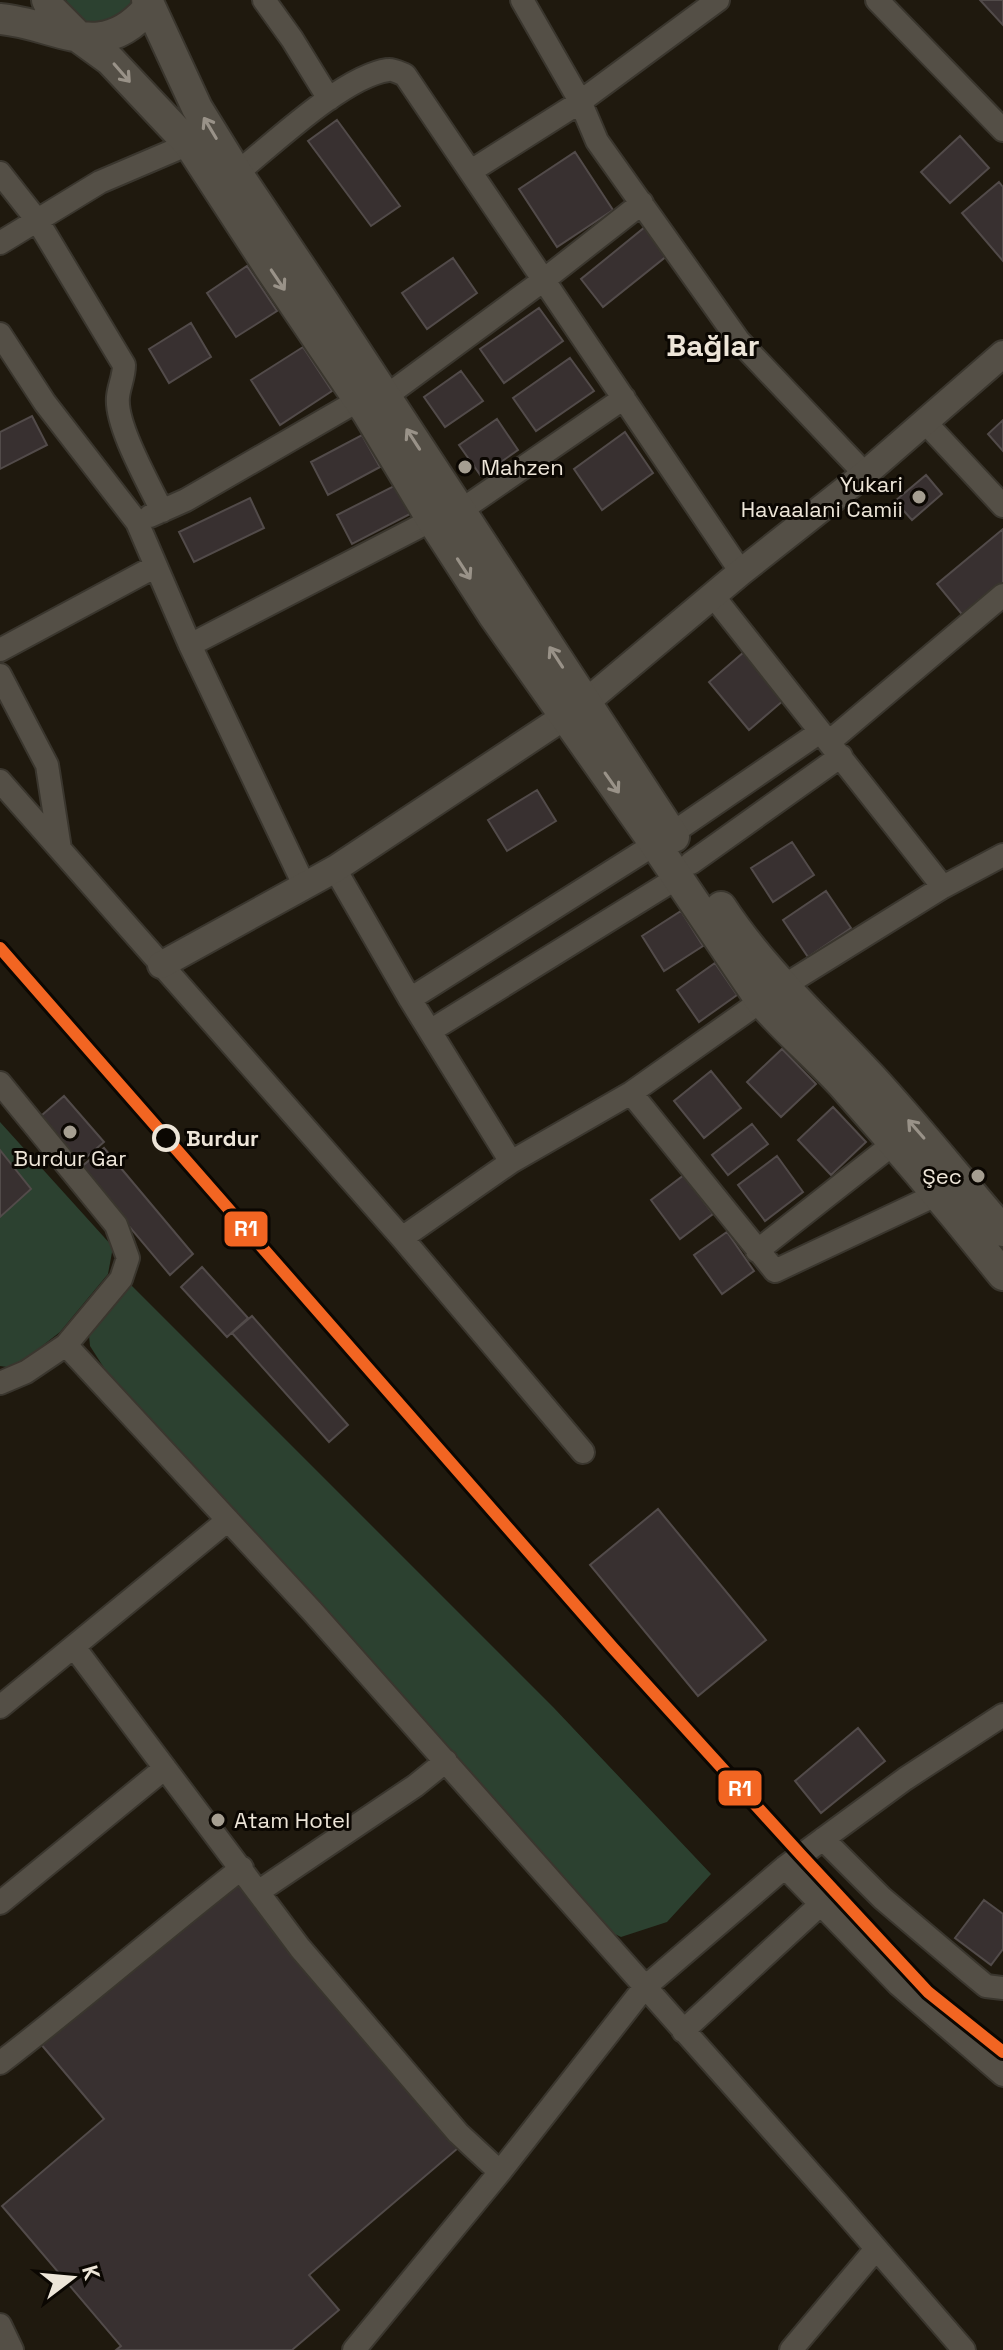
<svg xmlns="http://www.w3.org/2000/svg" width="1003" height="2350" viewBox="0 0 1003 2350" font-family="'Space Grotesk',sans-serif">
<style>
.green{fill:#2c4130}
.building{fill:#383030;stroke:#524b4a;stroke-width:2}
.lines{fill:none;stroke-linecap:round;stroke-linejoin:round}
.minor-casing{stroke:#3a362e;stroke-width:26}
.tertiary-casing{stroke:#3a362e;stroke-width:30}
.secondary-casing{stroke:#3a362e;stroke-width:34}
.minor{stroke:#544f46;stroke-width:22}
.tertiary{stroke:#544f46;stroke-width:26}
.secondary{stroke:#544f46;stroke-width:30}
.rail-1-casing{stroke:#0b0702;stroke-width:18}
.rail-1{stroke:#f26522;stroke-width:12}
.oneway{stroke:#999288}
.poi-dot{fill:#a59e91;stroke:#0b0702;stroke-width:3}
.stop-dot{fill:#0b0702;stroke:#ede5d8;stroke-width:4}
.labels{text-anchor:middle;dominant-baseline:central;stroke-width:6;stroke-linejoin:round;paint-order:stroke}
.poi-label{font-size:22px;fill:#ede5d8;stroke:#0b0702;text-anchor:start}
.stop-label{font-size:22px;font-weight:bold;fill:#ede5d8;stroke:#0b0702;text-anchor:start}
.district-label{font-size:30px;font-weight:bold;fill:#ede5d8;stroke:#0b0702}
.line-badge{stroke:#0b0702;stroke-width:3}
.badge-label{font-size:22px;text-anchor:middle;font-weight:bold;fill:#fff}
</style>
<rect width="100%" height="100%" fill="#1f190e"/>
<!-- green -->
<path class="green" d="M66 0H133L134 10 91 27 76 16Z
M0 1122 113 1247 108 1274 60 1332 14 1368 0 1366Z
M130 1284 554 1708 711 1874 667 1922 621 1937 586 1920 106 1371 90 1346 88 1325Z"/>
<!-- building -->
<path class="building" d="M980 0H1003V25Z
M337 120 400 206 371 226 308 141Z
M960 136 989 168 950 203 921 172Z
M575 152 613 210 557 247 519 189Z
M999 182 1003 187V261L962 213Z
M645 227 668 255 603 307 581 279Z
M453 258 477 293 427 329 402 293Z
M247 266 277 311 236 337 207 293Z
M539 308 563 341 504 383 480 349Z
M191 323 211 357 169 383 149 349Z
M303 347 332 391 280 425 251 380Z
M570 358 594 391 536 431 513 398Z
M461 371 483 401 445 427 424 397Z
M32 416 47 445 0 469V432Z
M497 419 518 450 481 476 459 445Z
M1003 420V451L988 434Z
M625 432 653 473 602 510 574 469Z
M362 435 380 467 328 495 311 462Z
M926 475 942 494 912 520 895 501Z
M396 485 410 514 352 544 337 515Z
M250 498 264 528 194 562 179 532Z
M1003 529V587L965 618 937 584Z
M744 652 784 700 749 730 709 682Z
M537 790 556 821 507 851 488 820Z
M792 842 814 875 773 902 751 868Z
M826 891 851 928 808 957 783 920Z
M681 911 703 946 664 971 642 936Z
M715 963 737 995 699 1022 677 990Z
M782 1049 816 1084 781 1117 747 1082Z
M711 1071 741 1108 704 1138 674 1101Z
M64 1096 104 1142 75 1167 35 1121Z
M833 1107 866 1142 831 1175 798 1140Z
M752 1124 768 1144 728 1175 712 1155Z
M104 1148 193 1254 170 1275 80 1168Z
M0 1150 31 1189 0 1217Z
M777 1156 803 1192 765 1221 738 1185Z
M684 1175 713 1214 680 1239 651 1200Z
M727 1232 754 1271 722 1294 694 1255Z
M202 1267 248 1318 227 1337 181 1287Z
M252 1316 348 1425 329 1442 232 1333Z
M658 1509 766 1640 698 1696 590 1565Z
M858 1728 885 1761 821 1813 795 1781Z
M237 1875 464 2143 309 2275 339 2310 292 2350H116L121 2346 2 2206 104 2119 40 2043Z
M984 1900 1003 1914V1949L991 1965 955 1938Z"/>
<g class="lines">
<!-- minor casing -->
<g class="minor-casing">
<path id="minor" d="M264 0 292 39 329 99
M522 0 580 101 597 141 739 341 865 474
M877 0 1003 130
M471 171 577 104 718 0
M0 173 37 220 124 365C124 377 119 386 118 397 115 425 149 484 162 511
M237 173C273 144 344 76 388 70 393 69 400 73 405 75L741 572
M0 243 100 182 189 144
M0 334 45 403 137 522 190 645 305 887
M385 397 545 279 642 203
M925 422 1003 506
M460 511 624 398
M150 516 186 500 359 400
M714 597 943 887
M190 645 432 520
M0 650 156 566
M0 675 47 765 60 849
M829 742 1003 595
M0 781 402 1238 583 1452
M671 834 820 732
M691 863 841 756
M335 869 410 999 511 1162 402 1238
M782 987 943 887 1003 855
M410 999 655 844
M430 1031 677 878
M0 1083 116 1225 128 1258 121 1279 66 1345 312 1611 836 2202 964 2350
M631 1093 775 1271 938 1194
M511 1162 631 1093 761 1001
M757 1251 893 1144
M0 1383 26 1372 66 1345
M74 1647 300 1948 458 2133 500 2172
M0 1707 228 1520
M823 1839 882 1898 968 1971 986 1986 1003 1988
M785 1867 899 1985 1003 2075
M258 1892 415 1786 446 1761
M0 1903 165 1768
M683 2031 821 1904
M0 2063C82 2000 160 1932 242 1868
M0 2325 12 2350
M354 2350 500 2172 644 1988 785 1867 905 1779 1003 1715
M791 2350 876 2249"/>
</g>
<!-- tertiary casing -->
<g class="tertiary-casing">
<path id="tertiary" d="M161 965 335 869 585 703 741 572 865 474 1003 354"/>
</g>
<!-- secondary casing -->
<g class="secondary-casing">
<path id="secondary" d="M47 0 51 9 81 39 110 60 189 144 269 267 367 412 432 520 494 616 655 844 761 1001C786 1031 816 1055 842 1084 897 1146 951 1210 1003 1275
M147 0 197 108 237 173 325 304 674 837
M0 19C58 24 101 65 149 7
M721 907C763 971 819 1021 871 1077 917 1127 959 1180 1003 1231"/>
</g>
<!-- minor -->
<use href="#minor" class="minor"/>
<!-- tertiary -->
<use href="#tertiary" class="tertiary"/>
<!-- secondary -->
<use href="#secondary" class="secondary"/>
<!-- rail-1 casing -->
<g class="rail-1-casing">
<path id="rail-1" d="M0 948 613 1648 801 1855 928 1992 1003 2052"/>
</g>
<!-- rail-1 -->
<use href="#rail-1" class="rail-1"/>
</g>
<!-- one-way arrows -->
<defs><path id="oneway-shaft" d="M-6 0H5M1.5-3L5.5 0L1.5 3" fill="none" stroke-width="1.6" stroke-linecap="round" stroke-linejoin="round" transform="scale(2)"/></defs>
<g class="oneway">
<use href="#oneway-shaft" transform="translate(122 73) rotate(49)"/>
<use href="#oneway-shaft" transform="translate(210 128) rotate(-121)"/>
<use href="#oneway-shaft" transform="translate(278 280) rotate(56)"/>
<use href="#oneway-shaft" transform="translate(413 439) rotate(-123)"/>
<use href="#oneway-shaft" transform="translate(464 569) rotate(57)"/>
<use href="#oneway-shaft" transform="translate(556 657) rotate(-123)"/>
<use href="#oneway-shaft" transform="translate(612 783) rotate(55)"/>
<use href="#oneway-shaft" transform="translate(916 1129) rotate(-131)"/>
</g>
<!-- markers -->
<g class="poi-dot">
<circle cx="465" cy="467" r="8"/>
<circle cx="919" cy="497" r="8"/>
<circle cx="70" cy="1132" r="8"/>
<circle cx="978" cy="1176" r="8"/>
<circle cx="218" cy="1820" r="8"/>
</g>
<circle class="stop-dot" cx="166" cy="1138" r="12"/>
<g class="labels">
<!-- poi labels -->
<g class="poi-label">
<text x="481" y="467">Mahzen</text>
<text x="903" y="484" text-anchor="end">Yukari<tspan x="903" dy="25">Havaalani Camii</tspan></text>
<text x="70" y="1158" text-anchor="middle">Burdur Gar</text>
<text x="962" y="1176" text-anchor="end">Şec</text>
<text x="234" y="1820">Atam Hotel</text>
</g>
<!-- stop labels -->
<g class="stop-label">
<text x="186" y="1138">Burdur</text>
</g>
<!-- district labels -->
<g class="district-label">
<text x="713" y="345">Bağlar</text>
</g>
</g>
<g class="line-badge">
<rect x="223" y="1210" width="46" height="38" rx="8" fill="#f26522"/>
<rect x="717" y="1769" width="46" height="38" rx="8" fill="#f26522"/>
</g>
<g class="badge-label">
<text x="246" y="1236">R1</text>
<text x="740" y="1796">R1</text>
</g>
<!-- north arrow -->
<g transform="translate(72 2278) rotate(74)" stroke="#0b0702" stroke-width="6" paint-order="stroke">
<path d="M0-6L14 30L0 20L-14 30Z" fill="#ede5d8"/>
<text y="-12" font-size="22" font-weight="bold" text-anchor="middle" fill="#ede5d8">K</text>
</g>
</svg>
